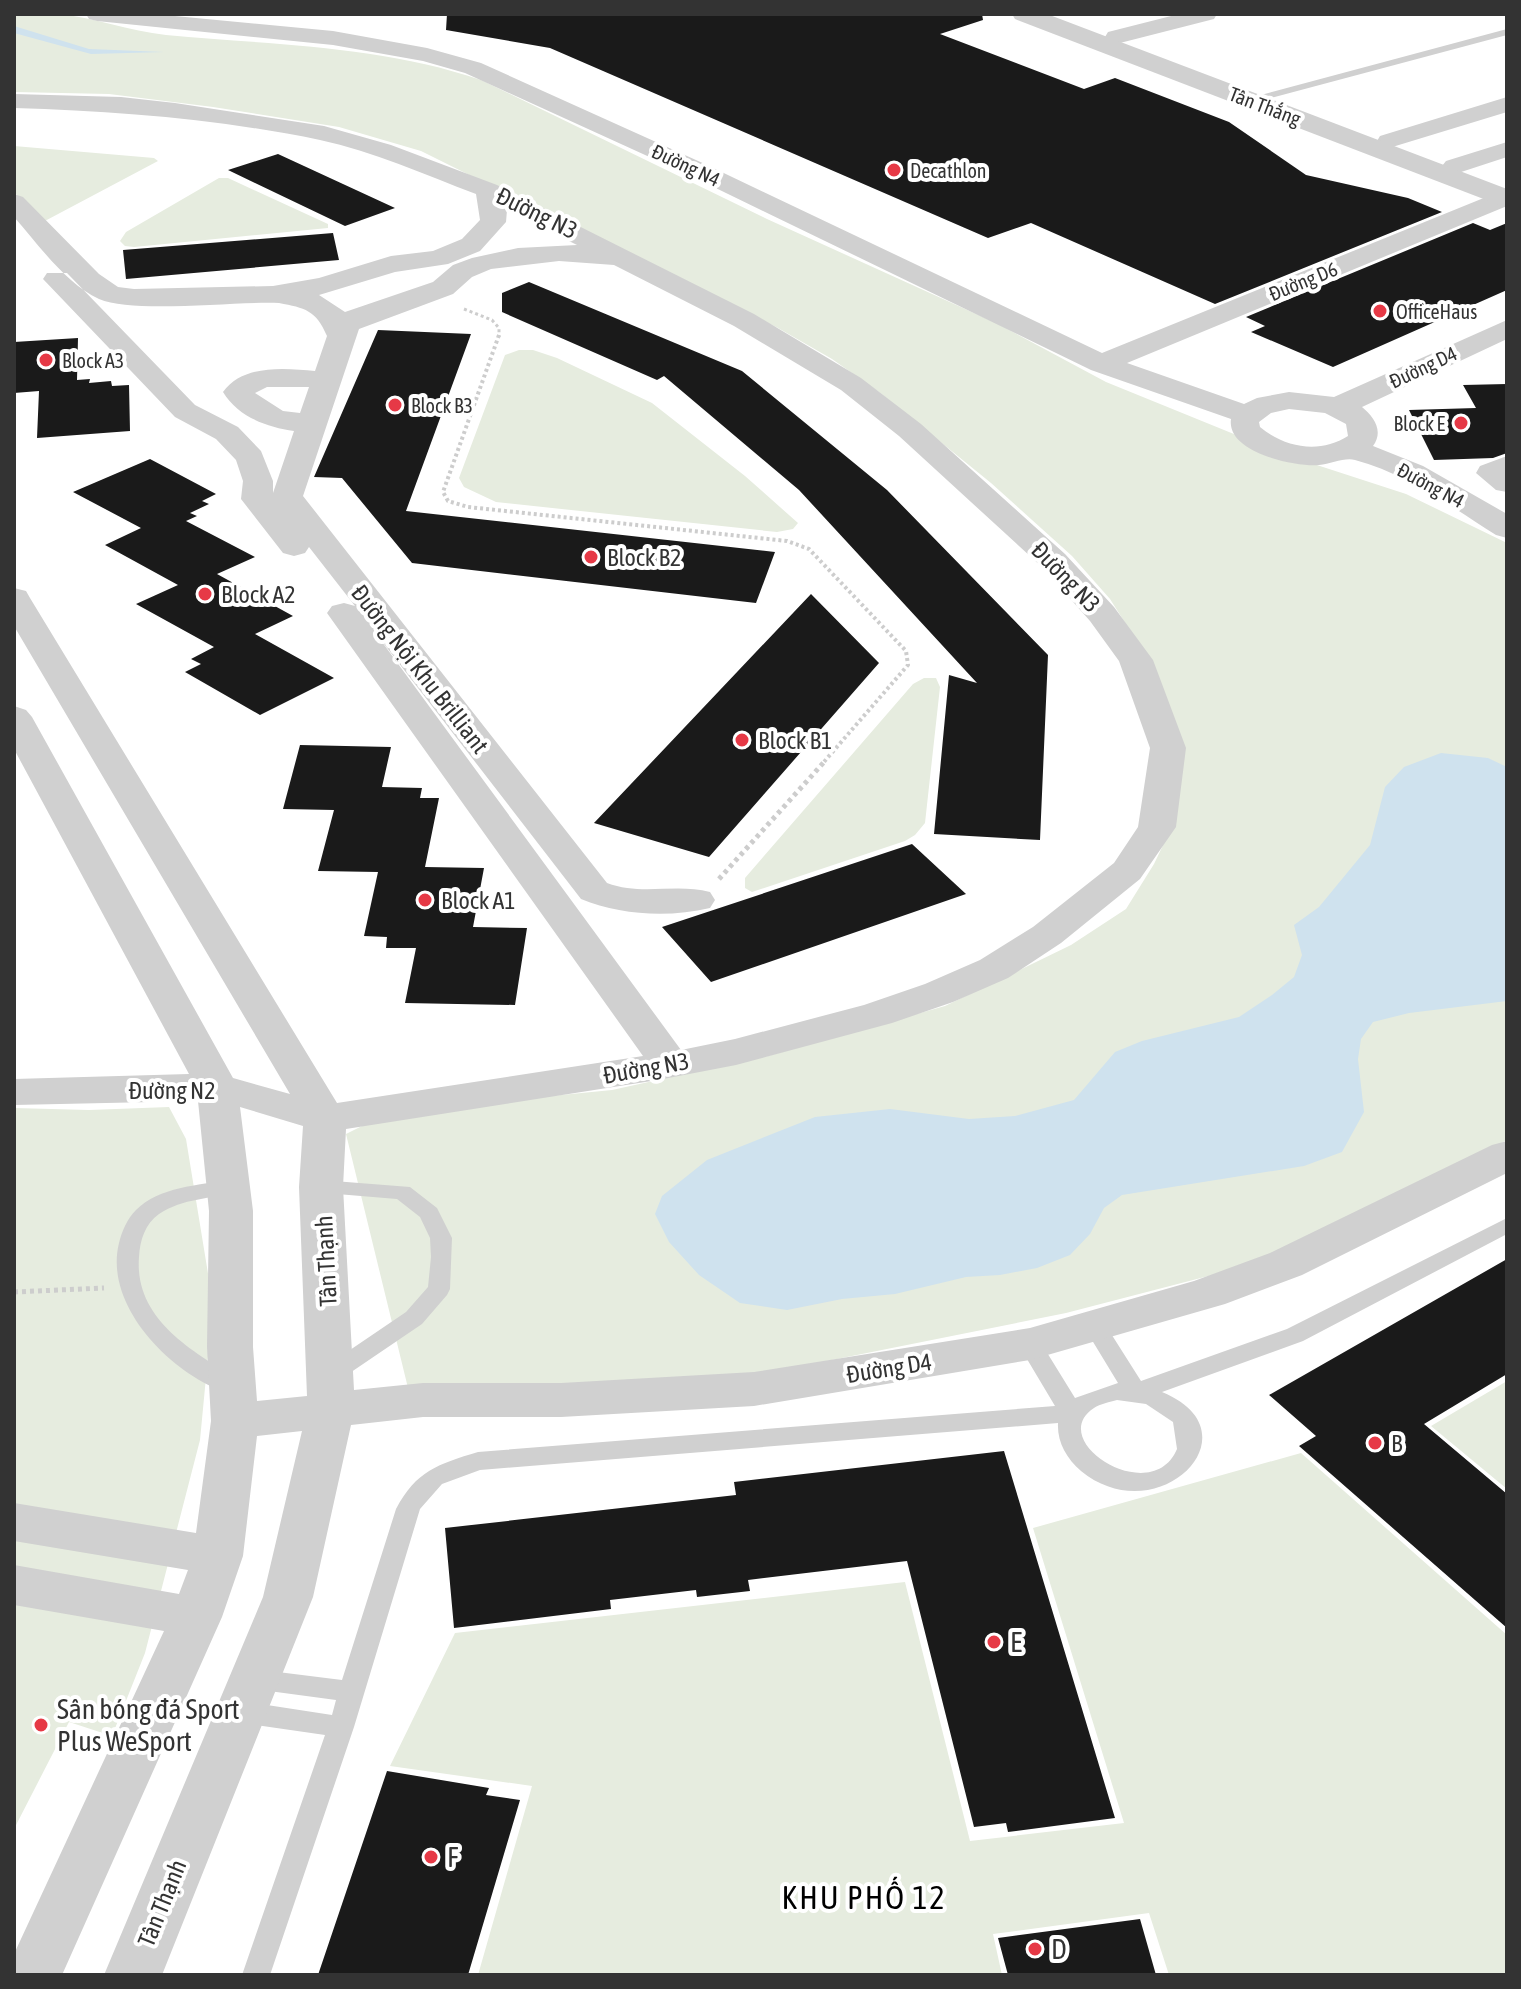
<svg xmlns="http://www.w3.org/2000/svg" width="1521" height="1989" viewBox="0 0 1521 1989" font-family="'Asap Condensed',sans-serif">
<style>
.green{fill:#e6ecdf}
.water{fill:#cfe2ee}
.building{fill:#1a1a1a}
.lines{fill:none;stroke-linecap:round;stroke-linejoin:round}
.path-far2{stroke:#cdcdcd;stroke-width:3;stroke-dasharray:3 3;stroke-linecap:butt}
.path-far1{stroke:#cdcdcd;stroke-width:4;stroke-dasharray:3 3;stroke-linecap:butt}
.path{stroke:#cdcdcd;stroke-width:5;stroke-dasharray:4 4;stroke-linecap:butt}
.service{fill:#d0d0d0;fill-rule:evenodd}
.minor{fill:#d0d0d0;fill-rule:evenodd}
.tertiary{fill:#d0d0d0;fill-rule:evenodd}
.poi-dot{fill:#e63946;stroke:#fff;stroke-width:3}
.labels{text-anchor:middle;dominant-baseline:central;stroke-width:8;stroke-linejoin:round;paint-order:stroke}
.far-street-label{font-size:20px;fill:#333;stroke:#fff}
.far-poi-label{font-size:20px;fill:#333;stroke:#fff;text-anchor:start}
.street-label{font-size:24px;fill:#333;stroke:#fff}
.poi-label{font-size:24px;fill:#333;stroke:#fff;text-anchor:start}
.near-poi-label{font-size:28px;fill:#333;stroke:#fff;text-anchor:start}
.near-neighbourhood-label{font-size:32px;letter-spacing:2px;fill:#000;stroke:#fff}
</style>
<rect width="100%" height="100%" fill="#fff"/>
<!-- green -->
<path class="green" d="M14 14C28 14 43 13 57 14 94 17 129 31 166 35 272 45 379 45 481 80L767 219 996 323 1106 382 1283 454 1406 494 1507 543V1140L1329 1237 1220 1273 1066 1313 772 1372 629 1382 408 1388 346 1134 374 1120 449 1106 612 1090 768 1056 945 1006 1071 945 1126 909 1154 864 1176 818 1136 640 1110 599 1072 556 991 483 879 392 832 359 778 328 421 151 339 127 213 107 109 94 14 92Z
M14 146 154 158 158 161 43 222 14 192Z
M219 178H228L328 224V228L134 247 125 246 120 241 126 232Z
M519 350H533L557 358 652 403 745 476 798 523 793 529 777 532 496 502 464 487 459 478 505 355Z
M924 678H936L940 687 925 823 915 835 905 841 752 892 745 888V878L913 684Z
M169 1107 186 1139 213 1304 200 1440 145 1653 112 1736 69 1722 14 1829V1108L89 1110Z
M1507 1381V1489L1431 1426Z
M1301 1453 1507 1635V1975H1169L1149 1913 993 1934 1002 1975H478L532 1786 390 1766 455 1633 905 1582 970 1841 1124 1823 1033 1528Z"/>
<!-- water -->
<path class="water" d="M14 26 89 49 164 52 91 54 14 33Z
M1441 753 1488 758 1507 767V1001L1409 1013 1373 1022 1361 1039 1358 1059 1364 1112 1342 1152 1304 1166 1122 1195 1104 1208 1090 1234 1070 1255 1037 1268 1000 1275 966 1277 895 1294 842 1299 787 1310 740 1303 699 1275 669 1242 655 1214 662 1196 707 1160 815 1117 890 1109 969 1119 1015 1116 1074 1100 1115 1052 1142 1041 1239 1017 1272 995 1294 977 1302 955 1294 925 1319 907 1370 845 1385 787 1404 767Z"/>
<!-- building -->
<path class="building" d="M447 14H982L983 20 940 34 1084 89 1115 78 1229 122 1306 175 1408 198 1442 212 1215 304 1031 223 988 238 550 48 446 30Z
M278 154 395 208 345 226 228 170Z
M1473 223 1490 230 1507 223V290L1333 367 1251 332 1265 326 1246 317Z
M333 233 339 260 126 279 123 250Z
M529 282 742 371 887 490 1048 655 1040 840 934 834 949 675 977 683 799 490 664 376 657 380 502 312V293Z
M378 330 471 334 406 511 775 552 756 603 412 563 342 478 314 477Z
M78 338 77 380 90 379 89 383 111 381 112 386 129 385 130 431 37 438 39 391 14 393V342Z
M1507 384V453L1493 458 1434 460 1409 410 1476 408 1463 385Z
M150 459 216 494 202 501 209 504 190 513 197 516 186 521 255 557 217 574 293 616 255 634 334 678 260 715 185 672 201 664 191 659 214 647 136 604 178 585 105 545 141 528 73 492Z
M811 594 879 663 709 857 594 823Z
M300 745 391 747 382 787 422 788 420 798H439L425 867 484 868 473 927 527 928 515 1005 405 1003 416 948H386L387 937 364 936 378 872 318 871 334 810 283 809Z
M912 844 966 894 711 982 662 927Z
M1507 1259V1374L1424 1424 1507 1494V1628L1299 1446 1316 1436 1269 1395Z
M1004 1451 1115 1818 1008 1832 1006 1823 974 1827 907 1561 748 1580 750 1591 697 1597 696 1590 610 1600 611 1609 454 1628 445 1528 736 1495 734 1482Z
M387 1771 489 1788 486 1795 520 1800 468 1975H318Z
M1140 1919 1156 1975H1008L998 1938Z"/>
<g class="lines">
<!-- path-far2 -->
<path class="path-far2" d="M464 309 492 320 499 328V337"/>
<!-- path-far1 -->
<path class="path-far1" d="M499 335 443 492 448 501 468 507 787 541 809 549 906 651 908 665 823 763"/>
<!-- path -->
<path class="path" d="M719 879 825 761
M14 1292 104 1288"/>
<!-- service -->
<path class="service" d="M1507 29V35L1267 99 1261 95Z
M229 1180 237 1182 240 1187 237 1192C211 1199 183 1198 159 1214 145 1224 140 1240 139 1257 134 1320 194 1352 239 1380L243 1386 239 1392 231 1394C174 1377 103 1307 119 1243 122 1231 127 1219 136 1210 159 1187 199 1185 229 1180Z
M321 1180 410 1187 437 1208 452 1238 450 1289 447 1295 422 1324 338 1381 330 1383 322 1381 318 1375 322 1369 406 1312 428 1287 431 1257 430 1238 420 1217 397 1199 313 1192 310 1187 313 1182Z
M1507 1218V1234L1303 1341 1162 1392C1260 1432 1158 1534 1081 1471 1066 1458 1057 1442 1058 1423L480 1470 442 1484 420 1509 354 1727 270 1975H242L325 1735 241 1723 232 1720 228 1712 232 1704 241 1701 332 1715 336 1700 254 1689 245 1686 241 1679 245 1672 254 1669 342 1680 396 1509C416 1471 438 1464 478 1452L1055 1406 1018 1344 1022 1338 1030 1336 1038 1338 1075 1398 1118 1383 1084 1327 1087 1321H1103L1141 1381 1287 1329ZM1117 1400 1146 1404 1173 1422 1177 1449C1152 1509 1044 1441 1094 1408 1100 1404 1110 1402 1117 1400Z"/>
<!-- minor -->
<path class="minor" d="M86 14H154L333 31 427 48 481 63 707 165 1102 353 1496 193 1507 191V206L1127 363 1244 404 1257 398 1289 392 1334 397 1507 320V339L1362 407C1374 417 1384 431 1373 446L1423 466 1507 514V538L1496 535C1452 507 1405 473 1355 460 1345 457 1331 464 1319 465 1294 467 1226 452 1231 419L1091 370 689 175 465 73 423 61 333 45 97 21 89 19ZM1289 409 1325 413 1346 424 1348 436C1320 454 1285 448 1260 427L1259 422 1271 413Z
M1179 14H1217L1214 19 1116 44 1108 42 1105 37 1108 32Z
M14 94 121 97 175 103 324 126 391 145 497 185 754 314 861 378 921 424 1065 554 1114 607 1153 660 1186 748 1176 827 1140 879 1061 943 1008 978 953 1002 892 1023 736 1065 658 1080 346 1129 343 1187 354 1390 423 1383H561L754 1372 1030 1328 1194 1281 1270 1253 1492 1145 1507 1141V1173L1302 1275 1225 1304 1030 1360 754 1406 561 1417H423L351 1425 313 1597 162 1975H104L263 1597 302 1431 257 1436 243 1556 222 1617 62 1975H14V1954L164 1631 14 1605V1565L179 1594 188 1570 14 1541V1503L196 1533 211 1421 207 1347 209 1211 198 1101 14 1105V1079L189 1074 14 749V706L26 710 32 717 233 1078 290 1094 14 626V588L26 591 30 598 337 1103 643 1056 327 613 332 606 344 603 355 606 309 547 305 553 294 556 283 553 241 499 243 481 236 460 216 439 175 417 43 279 47 273H67L195 405 238 427 261 451 273 481V493L294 431C267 427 238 417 223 392 243 364 285 368 315 371L327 336C316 310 305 308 279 303 235 301 134 314 99 299 66 284 38 244 14 217V194L23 197 99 274 118 287 134 289 273 286 319 278 391 256 433 251 462 239 480 220 476 194C425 175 373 151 320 140 219 119 117 111 14 108ZM507 210 577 245 518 248 472 258 453 265 433 282 345 312 319 295 395 272 448 264 480 251 506 222ZM559 261 614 265 734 326 841 390 899 436 1043 568 1090 621 1119 661 1150 748 1138 827 1114 863 1033 927 980 960 925 984 864 1005 735 1039 681 1050 374 631 581 899C620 915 668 918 710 908L715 900 710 892C676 883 641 896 607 883L303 496 359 329 453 294 472 277 491 269ZM267 387H309L300 413 283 411 255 393ZM240 1107 303 1126 299 1187 307 1396 257 1401 253 1347V1211Z
M1507 97V112L1389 148 1380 146 1377 141 1380 136Z
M1507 142V157L1455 174 1446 171 1442 166 1446 161Z
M1507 456V492L1496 490 1476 473 1480 466Z"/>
<!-- tertiary -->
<path class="tertiary" d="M1012 14H1047L1507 189V208L1015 19Z"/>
</g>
<!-- markers -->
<g class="poi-dot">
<circle cx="894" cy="170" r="8"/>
<circle cx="1380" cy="311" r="8"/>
<circle cx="46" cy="360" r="8"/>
<circle cx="395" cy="405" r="8"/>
<circle cx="1461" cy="423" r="8"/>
<circle cx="591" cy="557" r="8"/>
<circle cx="205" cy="594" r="8"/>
<circle cx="742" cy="740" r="8"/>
<circle cx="425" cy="900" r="8"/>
<circle cx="1375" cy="1443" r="8"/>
<circle cx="994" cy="1642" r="8"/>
<circle cx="41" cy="1725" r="8"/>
<circle cx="431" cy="1857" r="8"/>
<circle cx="1035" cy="1949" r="8"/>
</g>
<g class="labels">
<!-- far-street labels -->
<g class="far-street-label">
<text transform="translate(1265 106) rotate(21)">Tân Thắng</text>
<text transform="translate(686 165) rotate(25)">Đường N4</text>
<text transform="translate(1303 281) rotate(-22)">Đường D6</text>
<text transform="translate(1423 367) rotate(-25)">Đường D4</text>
<text transform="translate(1431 485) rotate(28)">Đường N4</text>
</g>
<!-- far-poi labels -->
<g class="far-poi-label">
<text x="910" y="170">Decathlon</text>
<text x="1396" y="311">OfficeHaus</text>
<text x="62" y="360">Block A3</text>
<text x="411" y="405">Block B3</text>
<text x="1445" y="423" text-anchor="end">Block E</text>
</g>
<!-- street labels -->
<g class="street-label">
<text transform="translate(537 213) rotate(26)">Đường N3</text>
<text transform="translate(1066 577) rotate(46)">Đường N3</text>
<text transform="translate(420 669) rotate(52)">Đường Nội Khu Brilliant</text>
<text transform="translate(646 1068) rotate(-10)">Đường N3</text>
<text x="172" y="1090">Đường N2</text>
<text transform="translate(326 1261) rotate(-93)">Tân Thạnh</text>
<text transform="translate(889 1368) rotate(-9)">Đường D4</text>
<text transform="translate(162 1903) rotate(-68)">Tân Thạnh</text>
</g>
<!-- poi labels -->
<g class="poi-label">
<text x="607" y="557">Block B2</text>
<text x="221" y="594">Block A2</text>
<text x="758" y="740">Block B1</text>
<text x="441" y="900">Block A1</text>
<text x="1391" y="1443">B</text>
</g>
<!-- near-poi labels -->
<g class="near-poi-label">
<text x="1010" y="1642">E</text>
<text x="57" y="1709">Sân bóng đá Sport<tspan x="57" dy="32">Plus WeSport</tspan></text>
<text x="447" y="1857">F</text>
<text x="1051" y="1949">D</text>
</g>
<!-- near-neighbourhood labels -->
<g class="near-neighbourhood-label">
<text x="864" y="1897">KHU PHỐ 12</text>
</g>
</g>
<!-- border -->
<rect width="1521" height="1989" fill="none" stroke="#333333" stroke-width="32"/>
</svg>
